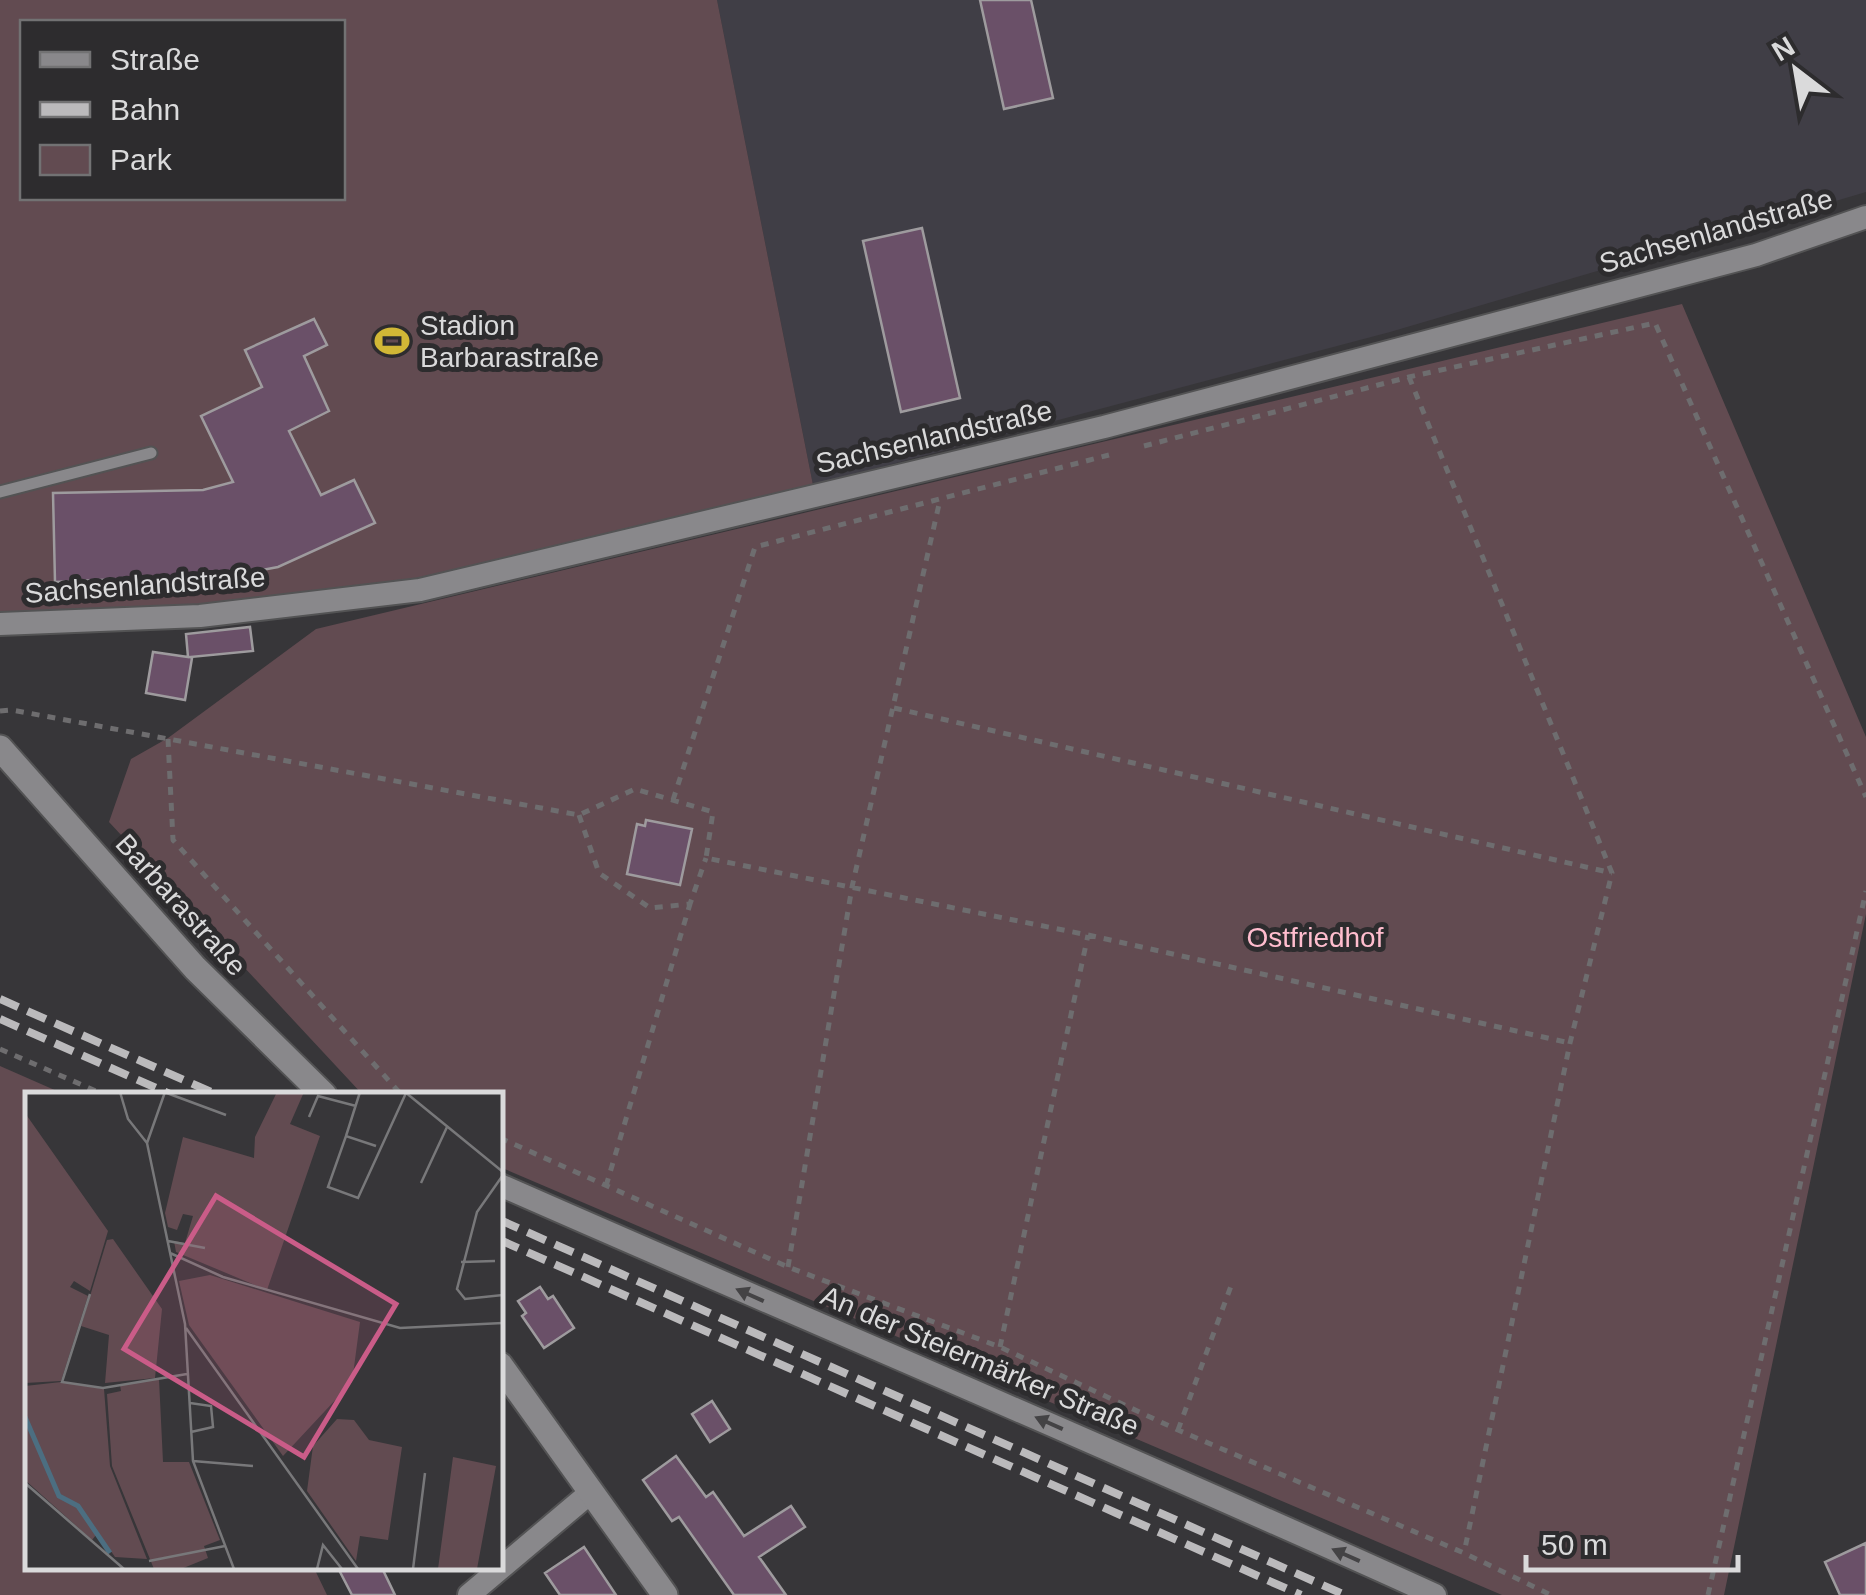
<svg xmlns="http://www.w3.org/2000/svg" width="1866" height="1595" viewBox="0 0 1866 1595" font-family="Helvetica,sans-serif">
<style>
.built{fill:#403e46}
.green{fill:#624b51;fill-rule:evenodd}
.building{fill:#6a5068;stroke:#9e9b9e;stroke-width:2.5}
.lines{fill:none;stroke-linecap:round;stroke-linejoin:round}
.lane-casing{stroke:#535354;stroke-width:15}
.street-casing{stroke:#535354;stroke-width:26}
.secondary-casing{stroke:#535354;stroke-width:29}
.path{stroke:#6e6d6f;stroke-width:5;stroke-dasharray:8 8;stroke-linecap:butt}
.lane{stroke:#89888b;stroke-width:11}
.street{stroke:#89888b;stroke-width:22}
.secondary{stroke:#89888b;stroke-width:25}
.rail{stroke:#bbbabc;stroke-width:8;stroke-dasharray:20 10;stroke-linecap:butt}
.oneway{fill:#444345}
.labels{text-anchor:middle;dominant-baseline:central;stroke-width:10;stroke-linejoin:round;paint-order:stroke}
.street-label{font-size:28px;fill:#dadadb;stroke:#2d2c2e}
.poi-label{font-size:28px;fill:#dadadb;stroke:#2d2c2e;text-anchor:start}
.park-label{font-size:28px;fill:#ffbdce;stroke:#2d2c2e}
.inset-river{fill:none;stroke:#4c6e81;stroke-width:5}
.inset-road{fill:none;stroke:#78787a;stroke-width:2.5}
.view{fill:#ca5c88;fill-opacity:0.15;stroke:#ca5c88;stroke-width:5}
.inset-edge{fill:none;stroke:#dadadb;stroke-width:5}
</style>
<rect width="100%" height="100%" fill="#373639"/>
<!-- built -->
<path class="built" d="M717 0H1866V192L1390 332 813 485Z"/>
<!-- green -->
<path class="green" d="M0 0H717L813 485 417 578 171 608 0 612ZM22 22H342V198H22Z
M1682 304 1866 737V914L1724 1595H1502L500 1167V1095H363L109 822 131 759 168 738 316 629Z
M0 1066 66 1095H28V1568H314L327 1595H0Z"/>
<!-- building -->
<path class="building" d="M980 0H1031L1053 98 1004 109Z
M922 228 960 398 901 412 863 241Z
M314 319 327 345 304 356 329 411 289 431 321 495 354 480 375 523 278 567 209 580 210 589 147 590 146 578 55 582 53 493 203 490 233 482 201 416 262 387 245 350Z
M250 627 253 651 190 657 192 658 185 700 146 693 153 652 188 657 186 634Z
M646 820 692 829 680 885 627 874 637 824 645 826Z
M540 1287 548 1299 553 1296 574 1328 544 1348 522 1316 526 1313 518 1301Z
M712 1401 730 1429 710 1442 692 1414Z
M676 1456 706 1497 713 1492 744 1536 791 1506 805 1527 759 1557 786 1595H734L679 1517 672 1521 643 1480Z
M1866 1543V1595H1840L1825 1562Z
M584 1547 616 1595H560L545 1573Z
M338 1568H382L395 1595H352Z"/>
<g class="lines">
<!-- lane casing -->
<g class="lane-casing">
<path id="lane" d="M0 492 151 453"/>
</g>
<!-- street casing -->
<g class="street-casing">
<path id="street" d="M0 624 200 616 420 590 1104 427 1756 255 1866 217
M500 1185C811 1322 1125 1454 1435 1595
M469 1595 590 1493"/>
</g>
<!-- secondary casing -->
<g class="secondary-casing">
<path id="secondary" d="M0 748 195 968 324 1095
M500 1365 665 1595"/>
</g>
<!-- path -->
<path class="path" d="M1409 377 1612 873 1570 1043 1464 1553
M1144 446 1409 377 1655 323 1866 797
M894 708 1612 873
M0 711 12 710 579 815 635 789 713 812 706 858 1088 935 1570 1043
M168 739 173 840 399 1092 406 1095
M673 800 755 547 1109 455
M579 815 599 873 650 908 690 904 706 858
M0 1049 105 1095
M500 1138 788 1267 1000 1347 1178 1430 1464 1553 1551 1595
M606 1186 690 904
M788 1267 852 887 940 500
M1000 1347 1088 935
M1178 1430 1231 1286
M1708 1595 1866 891"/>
<!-- lane -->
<use href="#lane" class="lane"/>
<!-- street -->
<use href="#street" class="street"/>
<!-- secondary -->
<use href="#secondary" class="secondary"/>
<!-- rail -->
<path class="rail" d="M0 999 218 1095
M0 1019 172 1095
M500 1220 1345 1595
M500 1240 1301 1595"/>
</g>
<!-- one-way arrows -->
<defs><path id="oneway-solid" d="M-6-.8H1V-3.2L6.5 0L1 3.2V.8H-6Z" transform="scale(2.5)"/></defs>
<g class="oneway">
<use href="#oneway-solid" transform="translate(750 1295) rotate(-156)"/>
<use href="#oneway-solid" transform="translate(1049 1423) rotate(-156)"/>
<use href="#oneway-solid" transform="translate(1346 1555) rotate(-156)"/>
</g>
<!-- icons -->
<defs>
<g id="stadium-bare" transform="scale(2.7)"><path d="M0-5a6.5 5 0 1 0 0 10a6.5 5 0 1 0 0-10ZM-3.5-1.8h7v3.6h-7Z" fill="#d1b736" stroke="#2d2c2e" stroke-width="2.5" paint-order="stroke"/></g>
</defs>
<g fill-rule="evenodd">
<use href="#stadium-bare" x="392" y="341"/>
</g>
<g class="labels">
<!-- street labels -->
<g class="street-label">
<text transform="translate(1716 231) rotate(-16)">Sachsenlandstraße</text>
<text transform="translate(934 437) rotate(-13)">Sachsenlandstraße</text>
<text transform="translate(145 585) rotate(-4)">Sachsenlandstraße</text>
<text transform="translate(181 905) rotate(48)">Barbarastraße</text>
<text transform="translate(980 1361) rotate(23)">An der Steiermärker Straße</text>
</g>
<!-- poi labels -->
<g class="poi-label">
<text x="420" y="325">Stadion<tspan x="420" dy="32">Barbarastraße</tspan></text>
</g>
<!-- park labels -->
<g class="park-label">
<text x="1315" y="937">Ostfriedhof</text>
</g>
</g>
<!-- overview -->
<g transform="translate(25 1092)">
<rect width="478" height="478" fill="#373639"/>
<path d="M252 0H279L265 32 295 44 242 198 151 160 149 149 160 151 168 124 158 122 152 138 143 135 140 121 158 45 229 66 230 45ZM0 21 83 139 65 199 49 189 45 195 63 204 36 289 0 291ZM88 147 137 217 130 286 80 291 84 243 56 234 82 148ZM185 183 335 230 327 290 258 364 164 233 154 189ZM134 287 138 370H164L195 448 179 454 183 466 156 477H129L87 374 82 302 96 299 95 293ZM36 290 79 297 85 374 122 467 90 465 54 413 35 402 7 340 33 405 52 415 71 443 67 448 0 388V294ZM312 327 329 328 344 348 377 355 363 448 335 444 331 469 282 399 288 354ZM428 365 471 374 452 477H413Z" fill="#624b51"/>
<path class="inset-river" d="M0 325 34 404 53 414 85 461"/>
<path class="inset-road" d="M95 0 103 27 122 51 160 232 168 369 209 477M139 0 201 23M380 0 478 80M284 25 293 4 331 14M321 44 335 0M122 51 140 0M351 54 321 44 303 95 333 106 381 1M478 83 452 120 432 197 440 207 478 203M396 91 422 35M143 149 180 156M145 161 198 185 375 236 478 231M436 170 470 169M65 202 37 290 78 296 162 282M161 236 333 477M165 311 186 314 188 335 166 340M168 369 228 374M0 391 99 477M124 469 200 454M292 477 298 453 317 477M388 477 400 381"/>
<path class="view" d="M191 104 371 212 279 365 99 257Z"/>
<rect width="478" height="478" class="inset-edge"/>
</g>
<!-- legend -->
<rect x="20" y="20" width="325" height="180" fill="#2d2c2e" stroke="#727273" stroke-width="2.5"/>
<rect x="40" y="52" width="50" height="15" fill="#89888b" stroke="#727273" stroke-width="2.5"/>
<text x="110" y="70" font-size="30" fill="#dadadb">Straße</text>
<rect x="40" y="102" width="50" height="15" fill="#bbbabc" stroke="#727273" stroke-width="2.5"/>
<text x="110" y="120" font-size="30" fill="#dadadb">Bahn</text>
<rect x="40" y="145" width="50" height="30" fill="#624b51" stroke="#727273" stroke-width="2.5"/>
<text x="110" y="170" font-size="30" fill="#dadadb">Park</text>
<!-- north arrow -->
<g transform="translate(1796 70) rotate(329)" stroke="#2d2c2e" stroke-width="8" paint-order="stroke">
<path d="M0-8L18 38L0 25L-18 38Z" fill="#dadadb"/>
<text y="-15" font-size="28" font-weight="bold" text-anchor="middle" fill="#dadadb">N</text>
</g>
<!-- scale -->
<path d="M1526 1555v15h212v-15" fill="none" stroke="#dadadb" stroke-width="5"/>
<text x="1541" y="1555" font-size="30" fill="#dadadb" stroke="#2d2c2e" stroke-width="8" paint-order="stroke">50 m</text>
</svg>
